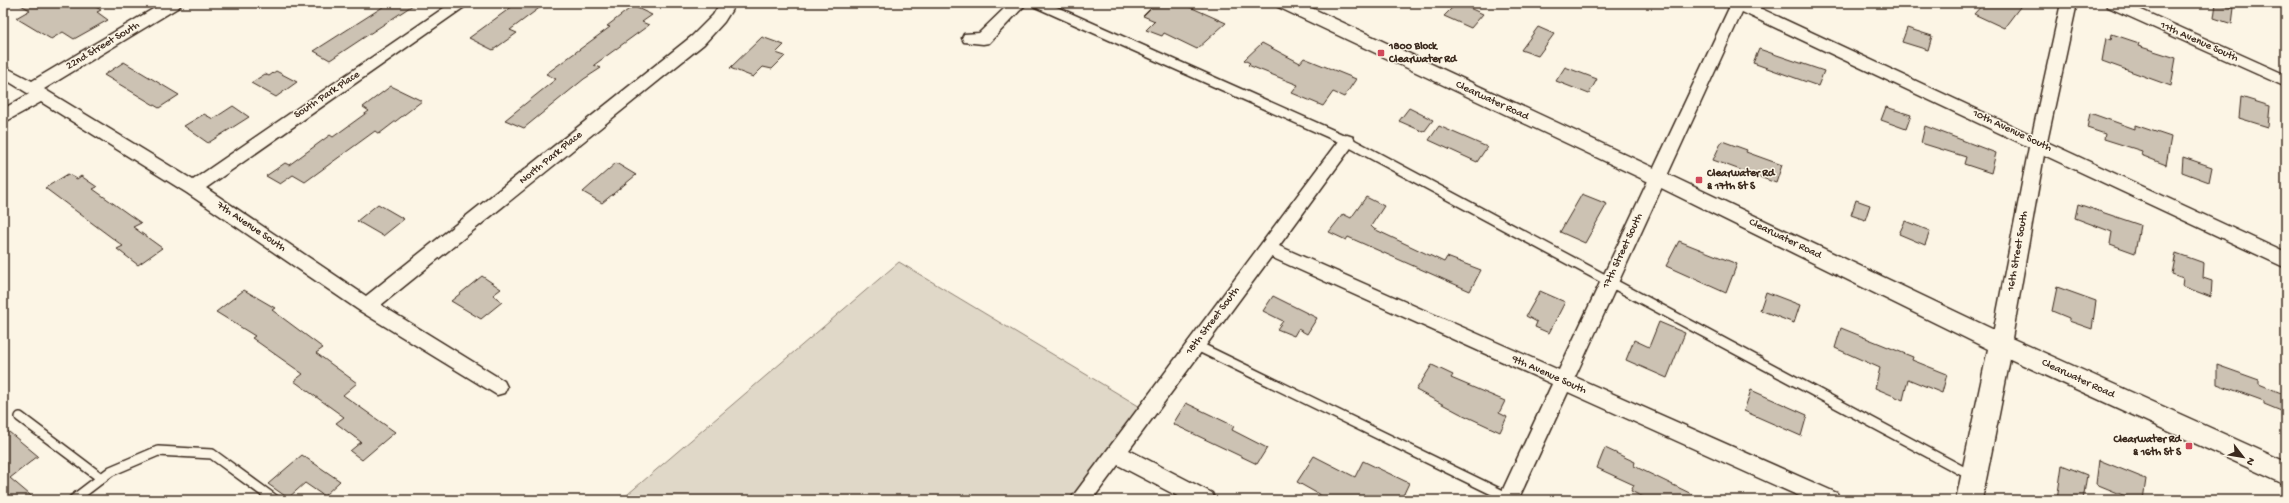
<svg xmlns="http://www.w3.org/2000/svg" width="2289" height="503" viewBox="0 0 2289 503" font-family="'Gochi Hand',sans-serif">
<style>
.green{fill:#e0d8c8;stroke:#8e8173}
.building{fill:#ccc2b3;stroke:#3b2a1e}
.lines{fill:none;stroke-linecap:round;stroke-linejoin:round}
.lane-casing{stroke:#3b2a1e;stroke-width:12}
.street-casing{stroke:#3b2a1e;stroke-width:3}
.secondary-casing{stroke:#3b2a1e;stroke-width:3}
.lane{stroke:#fcf5e5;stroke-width:9}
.street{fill:#fcf5e5;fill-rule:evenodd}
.secondary{fill:#fcf5e5;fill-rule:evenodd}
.poi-dot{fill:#d1495b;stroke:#fcf5e5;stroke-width:1.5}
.labels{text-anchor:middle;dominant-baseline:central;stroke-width:3;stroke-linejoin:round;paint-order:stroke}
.street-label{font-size:11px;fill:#3b2a1e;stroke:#fcf5e5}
.poi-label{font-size:11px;font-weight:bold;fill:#3b2a1e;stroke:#fcf5e5;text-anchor:start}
</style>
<rect width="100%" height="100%" fill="#fcf5e5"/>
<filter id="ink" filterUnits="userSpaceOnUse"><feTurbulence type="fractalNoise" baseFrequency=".025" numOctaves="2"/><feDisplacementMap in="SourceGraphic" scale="8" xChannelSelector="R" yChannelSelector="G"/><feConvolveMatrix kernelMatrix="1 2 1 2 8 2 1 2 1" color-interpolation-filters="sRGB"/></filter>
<g filter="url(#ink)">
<!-- green -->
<path class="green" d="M899 262 1142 408 1072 500H621Z"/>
<!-- building -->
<path class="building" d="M17 3H89L101 10 97 12 108 20 74 39 63 32 51 39 16 18 30 10Z
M389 3H416L330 60 314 51Z
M517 3H546L510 30 517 33 493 50 469 38Z
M1156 3H1181L1226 23 1197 49 1164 33 1162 36 1146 30 1155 21 1143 16Z
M1457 3H1458L1483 14 1471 28 1444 16Z
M1984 3H2023L2004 28 1974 14Z
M2216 3 2234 8 2232 24 2214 18Z
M633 6 652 15 642 22 649 25 594 65 601 68 584 79 524 128 505 120 556 79 546 74 610 27 607 26Z
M1538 27 1554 34 1538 56 1521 50Z
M1907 28 1932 36 1928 50 1902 42Z
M2112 34 2139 43 2138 46 2176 58 2171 86 2102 61 2106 38 2111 40Z
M762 37 784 45 776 53 785 56 772 69 763 67 753 77 730 68Z
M1262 43 1300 63 1304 58 1356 79 1344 97 1333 92 1323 106 1292 93 1298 85 1248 65 1250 63 1244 60Z
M1759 49 1824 71 1818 86 1753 63Z
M124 62 179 95 159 108 104 75Z
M1565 67 1597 79 1589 94 1556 81Z
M276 71 297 82 276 97 251 83 265 74 269 76Z
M391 86 422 101 379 134 375 131 305 182 293 175 280 184 266 176 285 163 289 165 330 135 333 137 369 111 363 107Z
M2241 97 2270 106 2268 127 2239 118Z
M233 106 249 117 208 143 184 126 204 114 213 119Z
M1886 107 1911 115 1906 129 1881 120Z
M1409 108 1433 120 1424 132 1399 121Z
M2090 113 2135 129V125L2171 137 2166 165 2141 155 2142 151 2104 139 2105 134 2087 128Z
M1439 126 1487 147 1477 162 1429 140Z
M1925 126 1996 153 1991 173 1964 164 1966 157 1921 143Z
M1722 141 1747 150 1746 152 1782 165 1776 183 1713 160Z
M2183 157 2212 167 2209 182 2182 172Z
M616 163 636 175 602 203 583 192Z
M68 174 77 179 81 176 97 187 93 189 141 223 133 227 162 248 138 265 117 249 123 246 45 188Z
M1582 194 1607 204 1585 243 1560 232Z
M1366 197 1384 206 1371 226 1374 229 1444 262 1447 257 1481 270 1470 291 1348 237 1346 240 1329 232 1343 214 1351 218Z
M1856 200 1870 205 1865 220 1851 215Z
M378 204 404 219 383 236 357 221Z
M2078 204 2140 225 2135 253 2110 244 2112 232 2075 218Z
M1905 221 1930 231 1925 245 1899 234Z
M1679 241 1737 264 1726 293 1666 266Z
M2176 253 2204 263 2203 278 2212 281 2211 297 2182 286 2183 278 2172 274Z
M482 276 501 289 493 295 502 302 481 319 451 301Z
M2057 287 2096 301 2092 329 2069 321V318L2052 311Z
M244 290 275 308 272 310 323 348 316 353 357 383 343 395 395 432 362 460 350 451 361 442 336 423 344 417 294 381 303 374 252 338 255 336 216 312Z
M1540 291 1565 302 1549 333 1535 327 1537 322 1526 316Z
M1766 292 1800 305 1794 323 1760 310Z
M1273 296 1317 318 1307 334 1298 329 1294 336 1277 329 1283 321 1263 311Z
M1659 322 1685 333 1667 378 1626 360 1634 340 1649 347Z
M1841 328 1913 357 1912 360 1947 374 1942 393 1908 379 1903 400 1875 388 1880 368 1835 348Z
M1432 365 1453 375 1451 378 1505 401 1499 413 1507 417 1500 432 1459 413 1416 390Z
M2217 365 2259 380V384L2286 395V413L2264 404V401L2217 384Z
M1751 390 1807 415 1801 436 1744 411Z
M1186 403 1234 426 1232 430 1267 448 1257 464 1173 424Z
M3 427 38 456 10 478 36 500H3Z
M1605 448 1635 462 1634 466 1704 500H1649L1631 491 1634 485 1597 468Z
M302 455 340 481 324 496 305 483 288 498 268 484Z
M1314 456 1355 477 1363 461 1409 483 1401 500H1329L1297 482Z
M2099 460 2146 479 2143 500H2135L2096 484Z
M2062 465 2087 475 2083 500H2057Z"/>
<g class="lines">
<!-- lane casing -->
<g class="lane-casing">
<path id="lane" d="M1037 3 1347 141 1972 476
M1195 345 1513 500
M20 417 101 478
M73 500 111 471 158 451 212 454 275 500"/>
</g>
<!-- street casing -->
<g class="street-casing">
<path id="street" d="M163 3H182L179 7 44 89 193 180 451 3H470L206 188 366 296 692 36 713 15 720 3H736L724 22 704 44 381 305 504 381 507 387 504 393 497 395 360 311 187 193 41 102 3 123V109L29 94 3 78V66L32 81Z
M1010 3H1027L989 43 983 44 964 42 962 38 964 34 979 33Z
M1728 3H1749L2032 135 2061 3H2077L2047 142 2286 253V268L2044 155 2011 344 2008 350 2001 352 1994 350 1991 344 2029 147 1742 12 1575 377 1837 493 1840 500H1808L1568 392 1518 500H1498L1552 384 1271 257 1129 450 1212 493 1215 500H1185L1118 465 1092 500H1070L1341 137 1347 135 1353 137 1355 141 1353 145 1279 246 1559 370 1730 6Z
M2105 3H2126L2286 75V87L2108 7Z"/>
</g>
<!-- secondary casing -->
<g class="secondary-casing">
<path id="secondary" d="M1276 3H1301L1665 173 2009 337 2286 462V485L2010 359 1982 500H1956L1988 349 1651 183 1278 7Z"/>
</g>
<!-- lane -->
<use href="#lane" class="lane"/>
<!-- street -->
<use href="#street" class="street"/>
<!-- secondary -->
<use href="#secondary" class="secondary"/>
</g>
</g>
<!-- markers -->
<g class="poi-dot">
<rect x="1377" y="49" width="8" height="8" rx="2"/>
<rect x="1695" y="176" width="8" height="8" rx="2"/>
<rect x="2185" y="442" width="8" height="8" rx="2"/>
</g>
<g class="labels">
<!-- street labels -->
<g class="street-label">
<text transform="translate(2199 42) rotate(24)">11th Avenue South</text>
<text transform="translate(103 46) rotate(-31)">22nd Street South</text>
<text transform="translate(327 95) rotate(-34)">South Park Place</text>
<text transform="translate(1492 101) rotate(25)">Clearwater Road</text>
<text transform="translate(2012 131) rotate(25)">10th Avenue South</text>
<text transform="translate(551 158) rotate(-39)">North Park Place</text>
<text transform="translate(251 227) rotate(34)">7th Avenue South</text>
<text transform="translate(1785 239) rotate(26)">Clearwater Road</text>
<text transform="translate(1623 251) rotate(-65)">17th Street South</text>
<text transform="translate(2018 251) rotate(-80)">16th Street South</text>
<text transform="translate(1213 321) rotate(-53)">18th Street South</text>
<text transform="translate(1549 375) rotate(24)">9th Avenue South</text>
<text transform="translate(2078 379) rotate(25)">Clearwater Road</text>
</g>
<!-- poi labels -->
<g class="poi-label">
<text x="1389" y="47">1800 Block<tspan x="1389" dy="13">Clearwater Rd</tspan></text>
<text x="1707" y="174">Clearwater Rd<tspan x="1707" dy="13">&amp; 17th St S</tspan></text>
<text x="2181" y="440" text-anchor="end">Clearwater Rd<tspan x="2181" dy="13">&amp; 16th St S</tspan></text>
</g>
</g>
<!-- margin -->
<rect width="2289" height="503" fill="none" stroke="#fcf5e5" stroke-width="16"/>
<rect x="8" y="8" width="2273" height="487" fill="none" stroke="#3b2a1e" stroke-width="1.5" filter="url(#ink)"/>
<!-- north arrow -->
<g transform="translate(2243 457) rotate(121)" stroke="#fcf5e5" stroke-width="3" paint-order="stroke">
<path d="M0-3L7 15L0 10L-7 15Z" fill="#3b2a1e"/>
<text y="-6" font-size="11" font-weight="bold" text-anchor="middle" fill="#3b2a1e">N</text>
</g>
</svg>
